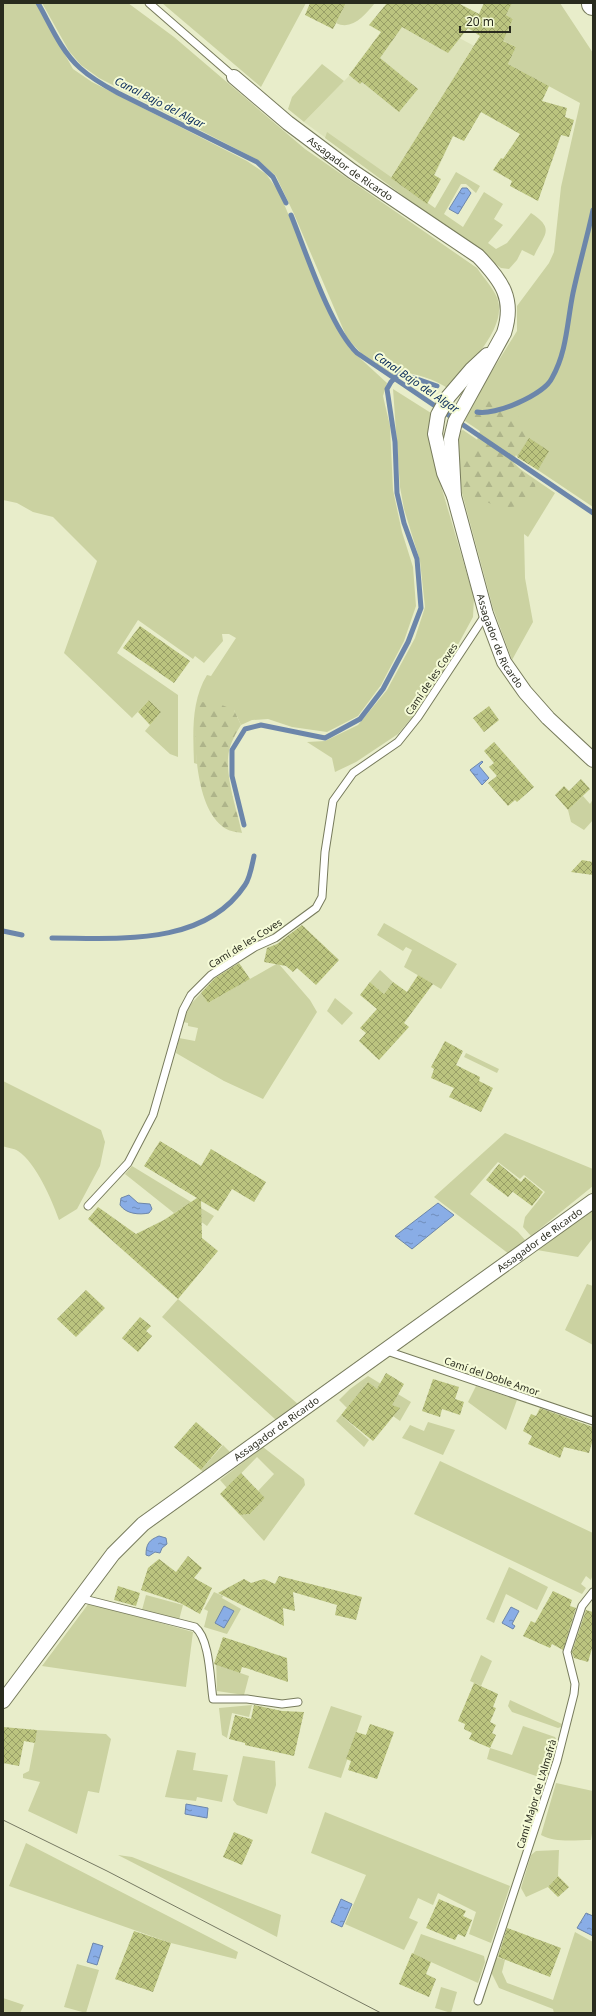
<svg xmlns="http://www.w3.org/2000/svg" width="596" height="2016" viewBox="0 0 596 2016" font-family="'Noto Sans',sans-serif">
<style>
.built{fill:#dce2b9}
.green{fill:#cbd2a1}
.forest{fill:url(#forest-firs)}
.water{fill:url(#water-ripples);stroke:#6c86aa}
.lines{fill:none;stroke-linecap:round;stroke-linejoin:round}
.stream{stroke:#6c86aa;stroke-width:5}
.building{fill:url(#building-cross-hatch)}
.lane-casing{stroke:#777b5c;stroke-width:9}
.street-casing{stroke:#777b5c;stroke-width:16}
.highway-casing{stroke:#777b5c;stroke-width:24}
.lane{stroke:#fff;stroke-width:7}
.street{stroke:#fff;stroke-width:14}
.highway{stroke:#fff;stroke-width:22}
.tram{stroke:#767963;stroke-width:1}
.labels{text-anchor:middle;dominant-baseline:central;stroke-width:4;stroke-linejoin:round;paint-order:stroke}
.street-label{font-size:10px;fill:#292b1e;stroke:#f5fbd7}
.water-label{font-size:11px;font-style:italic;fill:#062859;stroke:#f5fbd7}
</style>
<defs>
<pattern id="forest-firs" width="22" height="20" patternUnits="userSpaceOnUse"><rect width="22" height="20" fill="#cbd2a1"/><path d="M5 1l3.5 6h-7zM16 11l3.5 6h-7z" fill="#aeb48a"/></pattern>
<pattern id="water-ripples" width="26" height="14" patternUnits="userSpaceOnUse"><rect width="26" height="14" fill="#89ade6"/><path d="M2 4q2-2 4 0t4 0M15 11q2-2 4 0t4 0" fill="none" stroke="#708dba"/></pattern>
<pattern id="building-cross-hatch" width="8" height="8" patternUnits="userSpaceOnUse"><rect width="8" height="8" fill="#bbc47f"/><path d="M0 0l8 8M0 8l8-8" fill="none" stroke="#989f67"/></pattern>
</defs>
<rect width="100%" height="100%" fill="#e8edca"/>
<!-- built -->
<path class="built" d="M401 7 495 57 467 106 420 207 304 122 348 77Z"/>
<!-- green -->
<path class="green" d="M3 3H36L73 69 92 82 247 161 266 174 279 192 328 309 343 339 350 349 387 383 383 396 390 426 393 490 402 532 413 567 416 606 404 641 381 685 358 716 327 732 292 727 268 719 252 720 241 725 234 710 195 725 197 764 194 763C193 733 191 701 207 675L211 676 236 638 229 634H222L223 641 204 663 195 656 193 659 138 620 117 653 178 695V757L170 754 145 731 161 712 149 700 132 718 64 653 97 561 53 517 33 512 17 503 3 500Z
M42 3H128L174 37 305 149 477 268C484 279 499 293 499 307 501 334 465 369 449 389 434 379 416 373 398 372L394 375 361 353 347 338 294 214 276 176 258 160 99 78 81 65 69 51Z
M162 3H306L261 87Z
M346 3H375C365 15 352 31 336 23Z
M507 3H560L593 53V507L462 419 517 331V306L549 263 554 252 561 187 580 103 508 64 516 47 477 28 503 21 510 25 513 19 506 15 511 5Z
M322 64 344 81 304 122 288 109 292 97Z
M327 132 435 208 456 172 480 186 476 193 466 184H461L444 214 463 227 484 192 503 204 494 219 503 225 488 243 496 249 507 243 531 213C555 229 545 233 534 256L522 250 517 260 509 269 501 268 325 138Z
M393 389 431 413 432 455 474 598 473 617 448 663 418 710 398 734 356 762 335 772 332 758 307 742 325 741 358 725 387 690 415 638 425 607 420 561 404 509 400 487Z
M463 430 555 493 528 537 524 534 525 578 533 622 512 660 493 608 462 493 457 459 458 432Z
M583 796 590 804 593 799V820L584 830 571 822 568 810Z
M384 923 457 964 441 989 404 967 412 950 406 947 403 951 377 935Z
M278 963 310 1000 317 1012 263 1099 224 1081 176 1053 179 1038 195 1041 198 1028 188 1026V1023L183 1022 190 1005 201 993 208 1003Z
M380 970 393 982 384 994 370 982Z
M335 998 353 1013 342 1025 327 1011Z
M466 1053 499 1069 497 1073 464 1057Z
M3 1081 101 1130 105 1142 100 1166 77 1209 59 1220C52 1200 36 1163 18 1151 14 1148 7 1148 3 1146Z
M505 1133 593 1169V1186L531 1236 523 1227 525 1217 545 1192 524 1175 520 1179 498 1162 470 1194 518 1232 525 1240 509 1254 434 1197Z
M132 1166 214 1216 207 1226 182 1208 174 1213 125 1174Z
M593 1209V1238L578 1257 537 1250Z
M587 1284 593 1286V1345L565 1330Z
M178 1299 299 1405 276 1420 162 1317Z
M368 1376 411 1402 400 1421 393 1416 368 1382 347 1408 339 1400 350 1389Z
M476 1386 517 1400 506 1430 468 1402Z
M341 1415 369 1440 364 1447 336 1421Z
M428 1422 455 1430 443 1455 402 1438 410 1425 424 1431Z
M223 1445 230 1452 203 1472 201 1470Z
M263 1447 304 1479 305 1485 264 1541 240 1515 250 1514 265 1498 258 1491 274 1474 257 1457 227 1488 220 1480Z
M440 1461 593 1533V1574L591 1580 586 1576 581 1584 586 1588 582 1594 414 1514Z
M509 1567 548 1587 537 1610 506 1594 494 1623 486 1619Z
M214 1592 223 1596 222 1598 241 1609 227 1634 204 1627 208 1611 204 1609Z
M146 1595 183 1605 179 1620 142 1610Z
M89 1603 193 1632 186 1687 42 1666Z
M481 1655 492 1661 481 1686 470 1681Z
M216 1658 228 1662 226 1668 249 1676 244 1695 217 1691Z
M510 1700 562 1724 561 1727 558 1728 512 1712 508 1706Z
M252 1705 249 1717 232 1713 227 1738 222 1735 219 1708Z
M331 1706 362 1716 341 1778 308 1768Z
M523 1726 555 1737 557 1741 547 1776 539 1777 487 1759 490 1748 512 1755Z
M37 1730 106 1734 111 1739 99 1793 88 1791 77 1834 28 1811 40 1782 23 1778V1774L29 1771Z
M177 1750 196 1753 193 1770 228 1775 222 1802 197 1797 196 1801 165 1797Z
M243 1756 275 1761 276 1785 267 1814 237 1805 233 1800Z
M556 1783 593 1791V1827L591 1840C575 1840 555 1843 541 1835Z
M325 1812 510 1886 491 1943 469 1934 476 1912 438 1893 433 1905 418 1898 409 1918 418 1922 404 1950 345 1924 366 1875 311 1853Z
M26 1843 238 1952 236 1959 171 1943 9 1886Z
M559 1850 558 1876 548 1887 526 1897 521 1888 531 1855 536 1851Z
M118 1855 132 1857 281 1915 277 1937Z
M575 1932 593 1942V2013H554L553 2009 499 1988 491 1972 496 1957 505 1960 502 1972 507 1983 553 2000Z
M421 1934 484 1956 485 1962 478 1983 413 1954Z
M77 1964 99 1970 86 2013 64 2007Z
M441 1987 457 1992 451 2013 435 2008Z
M3 1998 24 2005 20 2013H3Z"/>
<!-- forest -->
<path class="forest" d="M480 400 499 401 521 419 528 433 516 454 514 463 535 484 536 494C532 497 528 503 524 504 504 513 480 500 463 490L461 470 465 455 476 443 480 431 473 423 468 411Z
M200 702 217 703 234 710 241 725C236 733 231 742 229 751 224 774 237 810 242 833 236 832 227 831 222 826 198 807 195 755 195 726 195 718 199 710 200 702Z"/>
<!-- water -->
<path class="water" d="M462 188H467L471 193 458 214 449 209Z
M482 761 483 762 479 766 489 778 482 785 470 770Z
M129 1195 138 1203 150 1204 152 1209 149 1213C139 1215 126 1214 120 1205L121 1198Z
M438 1203 454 1215 412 1249 395 1236Z
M159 1536 166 1538 167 1544 162 1548 160 1553 155 1552 149 1556 146 1555C146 1544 149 1540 159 1536Z
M224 1606 234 1611 224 1628 215 1623Z
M511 1607 519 1611 512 1624 515 1626 513 1629 502 1623Z
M186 1804 208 1808 207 1818 185 1814Z
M341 1899 352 1904 342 1927 331 1922Z
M586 1913 593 1916V1936L577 1928Z
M93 1943 103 1946 97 1965 87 1962Z"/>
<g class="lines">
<!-- stream -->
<path class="stream" d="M38 3C50 24 61 51 80 68 91 78 105 86 118 93L257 162 273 177 286 203
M291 215C306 252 330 327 357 353L593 513
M477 412C494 416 544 395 552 378 567 352 567 322 573 293 579 265 587 238 593 210
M244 825 232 776V750L245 729 261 725 325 738 360 719 383 689 408 642 421 608 417 559 404 523 397 493 395 442 387 389 391 382 400 373 437 386
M3 931 22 935
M52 938C117 938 204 947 245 885 250 878 252 865 254 856"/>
</g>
<!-- building -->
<path class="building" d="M310 3H346L333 29 305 15Z
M387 3H458L479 14 484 3H512L506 15 513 19 503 41 516 47 508 64 549 86 542 101 567 108 565 117 574 120 569 137 561 135 538 201 510 186 512 181 493 170 501 158 503 159 520 134 481 112 464 141 453 136 434 175 441 179 427 204 391 178 480 36 468 28 448 53 402 27 380 58 418 89 399 112 362 82 360 84 349 75 381 32 369 25Z
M529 438 549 451 538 470 517 457Z
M140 626 190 661 174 683 123 648Z
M149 700 161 712 150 725 138 712Z
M489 706 499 720 484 732 473 718Z
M494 742 534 787 517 802 515 800 508 806 488 783 497 776 489 767 494 763 484 751Z
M581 779 590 789 568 810 555 795 564 786 569 791Z
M582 860 593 862V875L571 872Z
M302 925 339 960 316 985 297 968 293 972 286 966 264 962 267 948 277 944Z
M239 963 250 979 208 1003 201 993 215 978Z
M418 975 433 984 404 1023 409 1027 379 1060 359 1041 366 1033 360 1028 377 1009 360 995 370 982 384 994 393 982 407 992Z
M445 1041 463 1051 456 1065 480 1077 479 1081 493 1088 481 1112 449 1097 454 1088 431 1078 434 1069 431 1067Z
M160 1141 201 1166 211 1149 266 1182 254 1202 232 1189 218 1211 201 1201 202 1238 218 1251 178 1299 88 1219 98 1207 136 1234 164 1220 197 1198 144 1166Z
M499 1164 521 1182 525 1177 543 1192 532 1206 513 1192 517 1187 508 1197 486 1180Z
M86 1290 105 1308 76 1337 57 1319Z
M140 1317 151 1326 146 1331 152 1336 138 1352 122 1338Z
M386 1373 404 1384 392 1405 400 1408 373 1441 341 1415 368 1382 377 1389Z
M433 1379 459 1387 455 1399 464 1402 460 1415 442 1409 440 1417 422 1411Z
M540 1408 593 1427V1439L589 1453 564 1447 560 1458 528 1444 532 1436 523 1431 531 1414 536 1416Z
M196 1422 222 1445 201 1470 174 1447Z
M241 1473 265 1498 250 1514 240 1515 220 1494Z
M188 1556 202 1568 194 1578 212 1588 200 1614 180 1603 141 1590 148 1568 159 1559 176 1572Z
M279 1576 362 1597 356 1620 335 1615 337 1605 293 1592 295 1611 283 1608 284 1626 218 1593 244 1579 251 1583 264 1579 275 1584Z
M118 1586 140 1593 136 1606 114 1600Z
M553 1591 572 1600 570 1606 576 1608 563 1650 552 1644 550 1648 523 1636 531 1621 535 1623Z
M586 1610 593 1612V1645L588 1662 574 1658 572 1652Z
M223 1637 287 1658 288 1682 246 1668 242 1667 240 1673 214 1664Z
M474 1683 498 1694 493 1707 496 1708 490 1722 496 1725 492 1733 496 1735 490 1748 469 1739 472 1733 464 1729 465 1724 458 1721Z
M254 1705 282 1711 304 1712 294 1756 245 1745V1743L229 1739 235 1715 251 1719Z
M370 1724 394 1732 377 1779 348 1770 351 1761 346 1759 356 1732 366 1735Z
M3 1727 37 1730 35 1743 24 1741 19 1766 3 1763Z
M234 1832 253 1840 242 1865 223 1857Z
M558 1876 569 1887 558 1897 548 1887Z
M439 1899 466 1911 463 1916 472 1920 465 1937 458 1934 455 1940 426 1928Z
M507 1928 561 1948 550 1977 498 1957Z
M134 1931 171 1943 153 1992 115 1979Z
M412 1953 431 1962 426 1974 436 1979 429 1997 399 1984Z"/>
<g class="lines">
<!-- lane casing -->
<g class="lane-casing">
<path id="lane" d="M149 3 234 77
M88 1206 128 1163 153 1115 183 1010 191 995 211 975 255 947 275 938 316 908 322 897 325 852 333 801 353 773 398 742 418 717 486 614
M384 1350 593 1421
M80 1598 195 1627C210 1639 210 1680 213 1699H247L282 1704 298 1702
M478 2001 557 1761 574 1694 575 1684 567 1652 582 1606 593 1592"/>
</g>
<!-- street casing -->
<g class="street-casing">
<g id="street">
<path id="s1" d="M234 77 288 123 352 171 478 256C502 281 515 299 504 333L455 422 451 439 454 496"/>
<path id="s2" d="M487 355 472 369 448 397 438 415 435 434 444 473 454 496 486 614 504 662 525 692 548 718 593 760"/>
<path id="s3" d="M3 1701 113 1554 143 1524 593 1201"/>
</g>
</g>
<!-- highway casing -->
<g class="highway-casing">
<path id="highway" d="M593 3V4"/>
</g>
<!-- lane -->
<use href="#lane" class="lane"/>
<!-- street -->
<use href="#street" class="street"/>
<!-- highway -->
<use href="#highway" class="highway"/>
<!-- tram -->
<path class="tram" d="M3 1820 107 1871 381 2013"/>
</g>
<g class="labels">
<!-- street labels -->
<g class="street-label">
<text stroke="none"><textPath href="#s1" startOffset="148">Assagador de Ricardo</textPath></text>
<text stroke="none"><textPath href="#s2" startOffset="315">Assagador de Ricardo</textPath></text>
<text transform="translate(431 679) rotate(-56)">Camí de les Coves</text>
<text transform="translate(245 943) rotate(-32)">Camí de les Coves</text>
<text stroke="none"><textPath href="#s3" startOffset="714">Assagador de Ricardo</textPath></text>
<text transform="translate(492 1376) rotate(19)">Camí del Doble Amor</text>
<text stroke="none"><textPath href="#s3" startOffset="390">Assagador de Ricardo</textPath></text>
<text transform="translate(536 1794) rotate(-73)">Camí Major de L'Almafrà</text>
</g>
<!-- water labels -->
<g class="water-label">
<text transform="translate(160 102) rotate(27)">Canal Bajo del Algar</text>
<text transform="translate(417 382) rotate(34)">Canal Bajo del Algar</text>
</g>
</g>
<!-- border -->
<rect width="596" height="2016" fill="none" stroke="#292b1e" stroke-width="8"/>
<!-- scale -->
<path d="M460 26v6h50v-6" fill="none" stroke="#292b1e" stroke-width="2"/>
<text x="466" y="26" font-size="12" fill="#292b1e" stroke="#f5fbd7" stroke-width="3" paint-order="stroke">20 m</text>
</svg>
